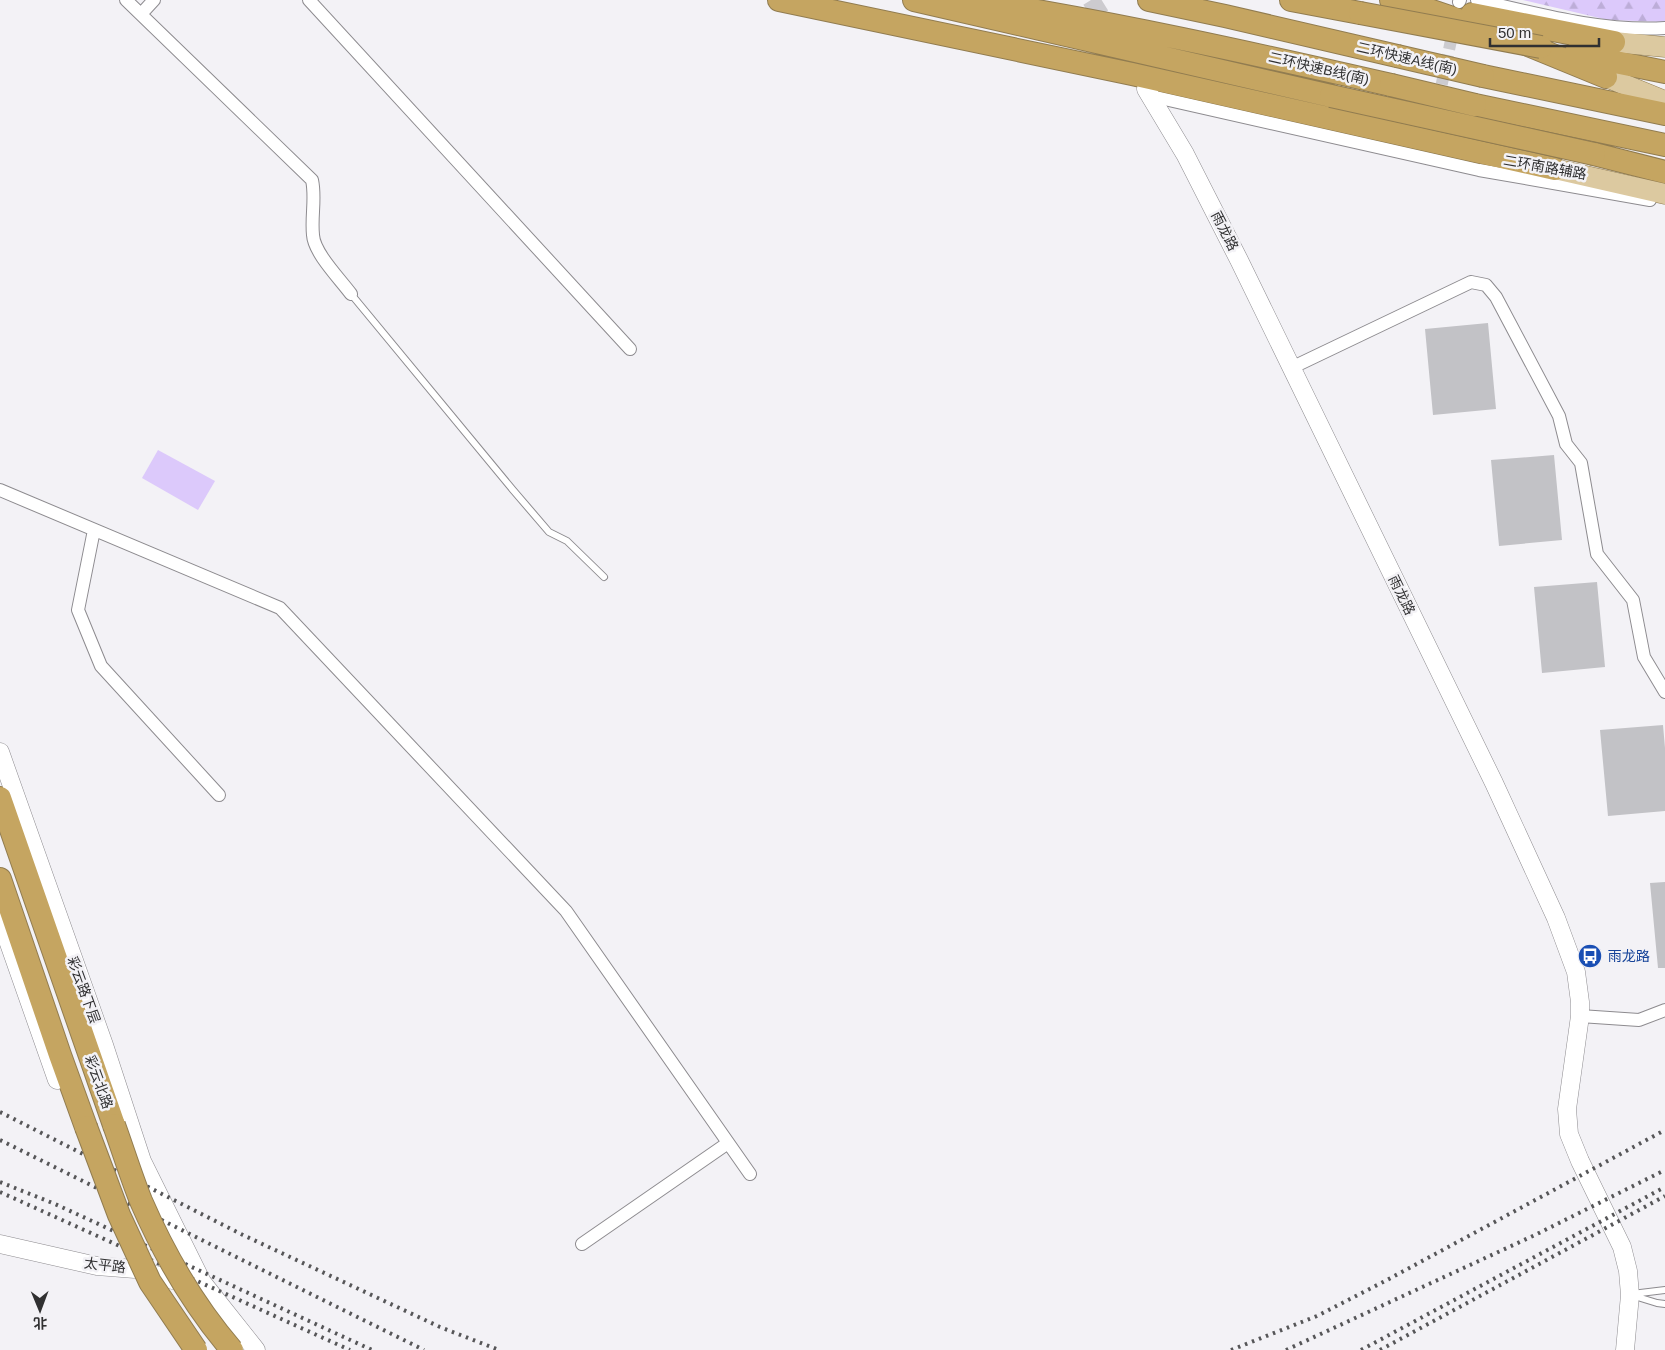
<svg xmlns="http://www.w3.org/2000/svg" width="1665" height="1350" viewBox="0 0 1665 1350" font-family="Arial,'Noto Sans SC',sans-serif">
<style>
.forest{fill:url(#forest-firs)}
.park{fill:#dcc9fb}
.building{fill:#c2c2c6}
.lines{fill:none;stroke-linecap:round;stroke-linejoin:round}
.street-tunnel{stroke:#cccbcf;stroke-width:12;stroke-dasharray:12 6;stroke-linecap:butt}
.secondary-tunnel{stroke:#cccbcf;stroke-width:18;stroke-dasharray:18 9;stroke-linecap:butt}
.lane-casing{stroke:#8d8b8f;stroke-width:8}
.street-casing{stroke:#8d8b8f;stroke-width:14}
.secondary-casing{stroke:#8d8b8f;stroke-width:19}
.primary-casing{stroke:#917c50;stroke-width:21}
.highway-casing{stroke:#917c50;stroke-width:24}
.lane{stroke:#fff;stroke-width:6}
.street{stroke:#fff;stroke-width:12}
.secondary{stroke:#fff;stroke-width:18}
.primary{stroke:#dcc9a0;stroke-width:20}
.highway{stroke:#c5a561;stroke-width:22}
.rail{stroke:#565658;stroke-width:4;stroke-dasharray:2.5 5;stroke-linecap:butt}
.highway-bridge-casing{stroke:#917c50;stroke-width:24;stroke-linecap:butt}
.highway-bridge{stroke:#c5a561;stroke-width:22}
.labels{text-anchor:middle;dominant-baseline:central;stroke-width:5;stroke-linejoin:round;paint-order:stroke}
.street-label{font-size:14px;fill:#303031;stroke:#f3f2f6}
.transit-label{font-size:14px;fill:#164399;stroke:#f3f2f6;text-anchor:start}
</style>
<defs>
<pattern id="forest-firs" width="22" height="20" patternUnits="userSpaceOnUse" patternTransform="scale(1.25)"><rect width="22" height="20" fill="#dcc9fb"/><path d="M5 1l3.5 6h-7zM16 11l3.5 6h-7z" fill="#bdadd8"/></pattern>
</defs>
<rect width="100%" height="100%" fill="#f3f2f6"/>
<!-- forest -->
<path class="forest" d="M1523 0H1665V22L1608 20Z"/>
<!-- park -->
<path class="park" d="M158 450 215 481 198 510 142 478Z"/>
<!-- building -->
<path class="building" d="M1488 323 1496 409 1433 415 1425 329Z
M1554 455 1562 540 1499 546 1491 460Z
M1597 582 1605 667 1542 673 1534 587Z
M1663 725 1665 748V811L1608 816 1600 730Z
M1665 882V968H1658L1650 883Z"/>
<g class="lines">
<!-- street-tunnel -->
<path class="street-tunnel" d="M1438 102 1454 26"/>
<!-- secondary-tunnel -->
<path class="secondary-tunnel" d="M1091 0 1142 82"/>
<!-- lane casing -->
<g class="lane-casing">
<path id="lane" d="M351 294 513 490 549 532 567 541 604 577
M1632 1294 1665 1290
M1631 1295 1657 1303 1665 1304"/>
</g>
<!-- street casing -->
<g class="street-casing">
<path id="street" d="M126 0 312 180C316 198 311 216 313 235 314 253 340 279 351 294
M309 0 630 349
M1477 0C1538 14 1602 32 1665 28
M1459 2 1460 0
M142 13 154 0
M1151 96 1479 170 1650 200
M1291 368 1471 282 1486 285 1496 297 1559 416 1566 444 1581 463 1597 554 1633 600 1644 657 1665 692
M0 490 280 608 566 911 750 1174
M94 530 78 610 101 666 219 795
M1580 1016 1639 1020 1665 1010
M582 1244 728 1143"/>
</g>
<!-- secondary casing -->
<g class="secondary-casing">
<path id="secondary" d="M1146 89 1185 154 1239 260 1494 783 1556 918 1576 972 1580 1002V1016L1567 1109 1569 1134 1580 1161 1622 1247 1628 1271 1630 1295 1625 1350
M0 752 104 1045 142 1161 202 1282 256 1350
M0 918 57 1080
M0 1244 97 1266 135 1269 190 1285"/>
</g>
<!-- primary casing -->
<g class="primary-casing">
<path id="primary" d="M1614 42 1665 47
M1606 77 1665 101
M1555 169 1665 194"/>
</g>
<!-- highway casing -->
<g class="highway-casing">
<path id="highway" d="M779 0 1132 74 1555 169
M914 0 1331 96
M971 0C1112 22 1251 53 1391 85
M1149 0 1225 16 1397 56
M1291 0 1360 13
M1391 0 1429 10 1491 31
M1472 14 1614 42
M1521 42 1606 77
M1575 54 1665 72
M1483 76 1665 114
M1475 105 1665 145
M1594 154 1665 172
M0 798 114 1125
M0 879 60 1055 86 1127"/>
</g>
<!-- lane -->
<use href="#lane" class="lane"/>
<!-- street -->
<use href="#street" class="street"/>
<!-- secondary -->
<use href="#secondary" class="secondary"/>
<!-- primary -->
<use href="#primary" class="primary"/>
<!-- highway -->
<use href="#highway" class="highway"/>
<!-- rail -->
<path class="rail" d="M0 1112 243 1235 440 1327 499 1350
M0 1140 424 1350
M0 1182 55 1204 372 1350
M0 1192 350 1350
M1231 1350 1317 1316 1387 1280 1665 1130
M1286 1350 1535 1235 1665 1170
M1361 1350 1665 1187
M1380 1350 1665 1196"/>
<!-- highway-bridge casing -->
<g class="highway-bridge-casing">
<path id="highway-bridge" d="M1360 13 1541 47
M1397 56 1483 76
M1391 85 1475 105
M1331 96 1594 154
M114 1125C123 1150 131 1176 141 1201 164 1254 194 1306 232 1350
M86 1127 119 1215 150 1282 196 1350"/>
</g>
<!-- highway-bridge -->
<use href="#highway-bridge" class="highway-bridge"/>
</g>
<!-- icons -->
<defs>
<g id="bus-disc" transform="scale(1.25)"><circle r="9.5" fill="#1a4fb4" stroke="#f3f2f6"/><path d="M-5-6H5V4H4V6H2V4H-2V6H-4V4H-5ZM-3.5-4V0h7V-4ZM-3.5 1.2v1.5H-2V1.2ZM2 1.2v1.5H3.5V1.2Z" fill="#fff"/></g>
</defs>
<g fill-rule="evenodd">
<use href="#bus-disc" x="1590" y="956"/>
</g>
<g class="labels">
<!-- street labels -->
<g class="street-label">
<text transform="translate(1407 58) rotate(13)">二环快速A线(南)</text>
<text transform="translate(1319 68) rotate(13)">二环快速B线(南)</text>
<text transform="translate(1545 167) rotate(10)">二环南路辅路</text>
<text transform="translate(1225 231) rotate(63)">雨龙路</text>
<text transform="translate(1402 595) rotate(64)">雨龙路</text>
<text transform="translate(84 990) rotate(70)">彩云路下层</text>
<text transform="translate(99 1082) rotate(70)">彩云北路</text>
<text transform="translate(105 1265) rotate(7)">太平路</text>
</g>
<!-- transit labels -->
<g class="transit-label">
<text x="1608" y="956">雨龙路</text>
</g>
</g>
<!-- north arrow -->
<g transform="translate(40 1310) rotate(179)" stroke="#f3f2f6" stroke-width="4" paint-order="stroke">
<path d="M0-4L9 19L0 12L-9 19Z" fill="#303031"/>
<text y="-8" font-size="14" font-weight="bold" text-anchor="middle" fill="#303031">北</text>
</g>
<!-- scale -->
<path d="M1490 38v8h109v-8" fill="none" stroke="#303031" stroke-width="2.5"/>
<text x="1498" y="38" font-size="15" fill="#303031" stroke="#f3f2f6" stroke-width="4" paint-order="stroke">50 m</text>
</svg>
